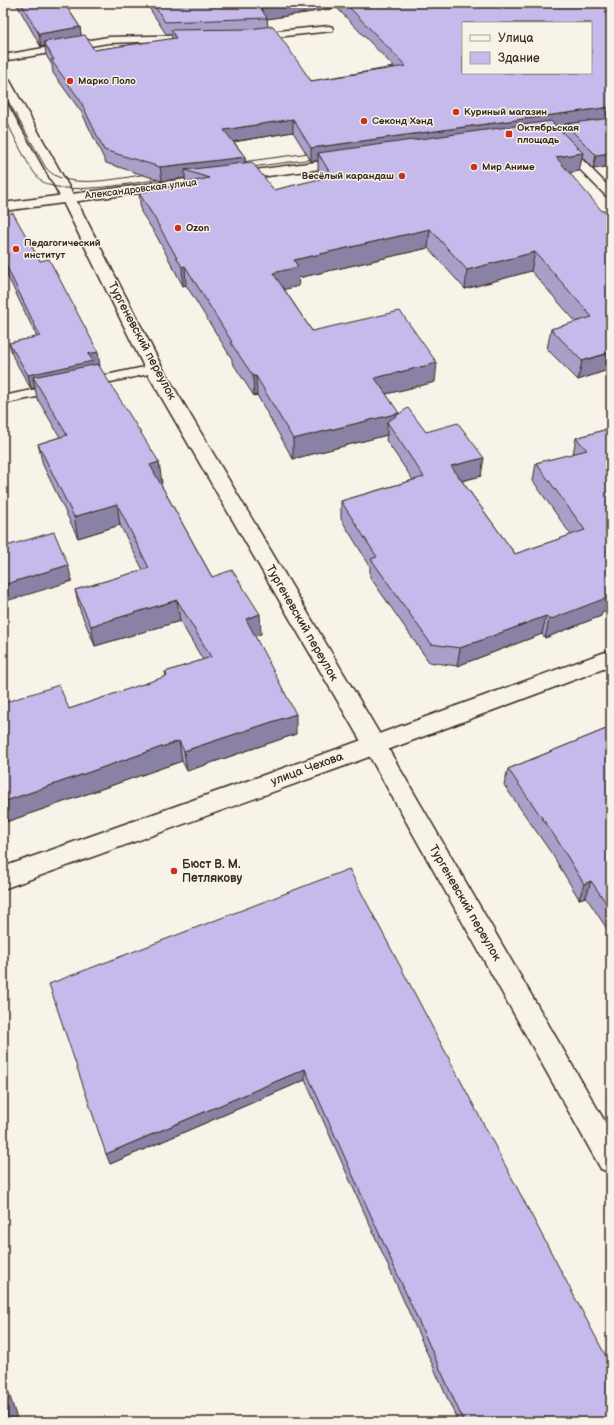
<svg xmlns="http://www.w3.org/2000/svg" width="614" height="1425" viewBox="0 0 614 1425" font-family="'Balsamiq Sans',sans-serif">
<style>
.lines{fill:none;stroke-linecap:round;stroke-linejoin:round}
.lane-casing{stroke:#3b2a1e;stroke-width:3}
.street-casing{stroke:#3b2a1e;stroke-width:3}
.secondary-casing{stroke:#3b2a1e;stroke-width:3}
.lane{fill:#f7f3e8;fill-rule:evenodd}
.street{fill:#f7f3e8;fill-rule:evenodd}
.secondary{fill:#f7f3e8;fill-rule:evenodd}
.tram{stroke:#3b2a1e;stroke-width:1}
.wall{fill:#a9a0ca;stroke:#3b2a1e;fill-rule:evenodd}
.shaded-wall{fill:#8a82a4;stroke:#3b2a1e}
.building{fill:#c5baeb;stroke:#3b2a1e;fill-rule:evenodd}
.poi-dot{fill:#c8321e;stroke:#f7f3e8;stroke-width:1.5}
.labels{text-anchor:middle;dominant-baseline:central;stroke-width:3;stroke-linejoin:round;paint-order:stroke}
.far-poi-label{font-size:10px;font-weight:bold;fill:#3b2a1e;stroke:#f7f3e8;text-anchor:start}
.far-street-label{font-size:10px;fill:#3b2a1e;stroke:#f7f3e8}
.street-label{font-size:12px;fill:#3b2a1e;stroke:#f7f3e8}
.poi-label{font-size:12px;font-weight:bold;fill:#3b2a1e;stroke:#f7f3e8;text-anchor:start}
</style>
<rect width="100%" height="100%" fill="#f7f3e8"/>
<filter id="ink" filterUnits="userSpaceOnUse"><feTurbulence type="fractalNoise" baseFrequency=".025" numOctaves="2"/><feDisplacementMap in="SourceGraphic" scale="8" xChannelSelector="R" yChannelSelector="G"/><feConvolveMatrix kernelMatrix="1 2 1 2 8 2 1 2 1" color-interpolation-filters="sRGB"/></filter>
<g filter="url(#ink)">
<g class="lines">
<!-- lane casing -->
<g class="lane-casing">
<path id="lane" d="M329 26 332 27 333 29 332 31 257 39 252 36 257 33Z
M194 35 199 38 197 40 108 43 3 61V55L108 37Z
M566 146 570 147 611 189V198L607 197 562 151 561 149Z
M154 365 158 366 160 369 158 372 87 387 83 386 81 383 83 380 87 379Z
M56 385 60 386 62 389 60 392 3 404V396Z"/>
</g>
<!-- street casing -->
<g class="street-casing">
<path id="street" d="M3 77 8 78 10 81 75 198 163 369 382 738 611 1132V1173L601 1169 366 750 145 369 61 198 3 93Z"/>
</g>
<!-- secondary casing -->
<g class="secondary-casing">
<path id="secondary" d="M346 158 351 159 353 162 351 165 3 211V203Z
M611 650V666L342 767 3 889V867L326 753Z"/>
</g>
<!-- lane -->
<use href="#lane" class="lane"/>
<!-- street -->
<use href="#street" class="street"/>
<!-- secondary -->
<use href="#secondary" class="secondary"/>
<!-- tram -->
<path class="tram" d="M3 92 46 168C49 171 52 174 56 176 81 188 126 177 153 173
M3 114C11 129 30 174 43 182 66 197 139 182 167 178
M548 129 575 126
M234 163 317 152
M244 168 321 158"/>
</g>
<!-- wall -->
<path class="wall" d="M16 3H106L67 7 80 27 81 36 94 50 172 39 171 34H166L146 3H611V166L593 169 582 157 579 171 569 173 611 369 578 380 547 349 551 329 576 322 531 271 465 289 428 248 298 278 299 286 284 289 312 331 435 382 386 394 399 415 426 432 481 476 462 481 515 554 571 535 533 481 536 463 573 454 576 438 611 428 602 613 601 616 545 638 542 634 457 666 429 662 370 577V566L341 519V501L413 480 386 440 387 435 293 459 257 395 254 396 232 362V359L186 285 183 286 156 235 141 212 139 193 186 183 185 178 162 181 106 163 82 113 53 73 52 65 46 55 45 46 41 47ZM337 8 394 67 311 81 268 27 267 19ZM564 126 563 133 557 127ZM293 132 311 161H318V172L322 179 274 190 245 162V157L234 142Z
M3 214 40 261 100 366H99L162 483H160L212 577 261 634 255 636 296 734 187 771 182 761 3 823V703L69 709 166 677 165 672 203 660 180 621 95 646 80 610 75 590 143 570 120 525 78 538 43 465 38 444 60 437 37 398 35 388 31 389 13 357 9 343 37 337 7 275 3 276Z
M611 727V935L586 897 579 899 552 854 504 785 508 769Z
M349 869 611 1422H458L305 1080 110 1164Z"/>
<!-- shaded-wall -->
<path class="shaded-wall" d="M61 3H106L62 8Z
M287 3H337V8L267 19 260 7Z
M80 27 82 40 44 42 45 46 41 47 39 34Z
M611 107V120L565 124 564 126 322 160 318 153V161H311V148Z
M293 119V132L225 143 224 130Z
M583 153 579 171 553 176 556 157Z
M611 153V166L593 169 596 155Z
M245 157V170H185V178L162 181 160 167Z
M430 229 428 248 298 278 299 286 273 292V273L294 260Z
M535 252 531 271 465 289 467 270Z
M4 261 7 275 3 276V262Z
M185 266 186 285 183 286 182 267Z
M98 352 100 366 33 377 35 388 31 389 28 375 88 354Z
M611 352V369L578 380 582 361Z
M437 363 435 382 374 397 375 378Z
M253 376H256L257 395 254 396Z
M399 413 397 433 387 422V435L293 459V439Z
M484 458 481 476 449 484 451 466Z
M159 462 162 483 153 486 150 465Z
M117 504 120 525 78 538 74 517Z
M68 565 72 581 3 602V585Z
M611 594V610L602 613 601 616 545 638 549 620Z
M177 600 180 621 95 646 91 626Z
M260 614 261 634 247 639 246 619Z
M546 616 542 634 457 666 460 648Z
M296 714V734L187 771 184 751Z
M179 741 182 761 3 823V802Z
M591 881 586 897 579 899 584 884Z
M305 1069V1080L110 1164 106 1154Z
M3 1374 18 1422H7L3 1400Z"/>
<!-- building -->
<path class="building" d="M21 3H64L80 27 39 34Z
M153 3H287L260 7 267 18 165 22Z
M345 3H611V107L311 148 293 119 224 130 245 157 160 167 104 150 80 100 51 60H54L44 42 85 35 94 50 176 38 171 30 249 29 273 26 311 81 406 66ZM463 23H591V73H463Z
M611 118V153L596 155 565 124Z
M551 121 583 153 556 157 602 211 611 210V352L582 361 551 329 592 317 535 252 467 270 430 229 294 260 298 267 273 273 312 331 400 311 437 363 375 378 399 413 293 439 256 376H253L231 343 232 342 185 266 182 267 154 217 139 193 209 178 185 170 252 162 274 190 332 176 318 153Z
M13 213 40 261 49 259 98 352 88 354 93 361 28 375 9 343 40 336 4 261 3 262V214Z
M98 364 159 462 150 465 212 577 232 570 260 614 246 619 296 714 184 751 179 741 3 802V703L59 685 69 709 167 676 165 672 211 657 177 600 91 626 75 590 149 568 117 504 74 517 38 444 67 435 33 377Z
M408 408 426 432 458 423 484 458 451 466 515 554 585 530 536 463 587 450 576 438 611 428V594L605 597 606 598 549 620 546 616 460 648 431 644 371 559 377 557 341 501 424 477 387 422Z
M54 532 68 565 3 585V547Z
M611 727V910L591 881 584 884 556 838 508 769Z
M349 869 611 1366V1422H464L305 1069 106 1154 49 984Z
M3 1400 9 1421 7 1422H3Z"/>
</g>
<!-- markers -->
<g class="poi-dot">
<circle cx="70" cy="81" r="4"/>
<circle cx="456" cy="112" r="4"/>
<circle cx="364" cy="121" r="4"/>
<rect x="505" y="130" width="8" height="8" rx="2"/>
<circle cx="474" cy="167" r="4"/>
<circle cx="402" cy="176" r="4"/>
<circle cx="178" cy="228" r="4"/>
<circle cx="16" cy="249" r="4"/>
<circle cx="174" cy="871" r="4"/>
</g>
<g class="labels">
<!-- far-poi labels -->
<g class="far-poi-label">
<text x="78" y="81">Марко Поло</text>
<text x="464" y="112">Куриный магазин</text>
<text x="372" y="121">Секонд Хэнд</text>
<text x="517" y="128">Октябрьская<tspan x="517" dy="12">площадь</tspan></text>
<text x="482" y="167">Мир Аниме</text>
<text x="394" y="176" text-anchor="end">Весёлый карандаш</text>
<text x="186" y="228">Ozon</text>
<text x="24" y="243">Педагогический<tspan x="24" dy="12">институт</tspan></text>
</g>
<!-- far-street labels -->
<g class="far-street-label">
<text transform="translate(141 189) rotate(-7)">Александровская улица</text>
</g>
<!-- street labels -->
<g class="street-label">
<text transform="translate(142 341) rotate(62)">Тургеневский переулок</text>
<text transform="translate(302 623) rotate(60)">Тургеневский переулок</text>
<text transform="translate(307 769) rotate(-20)">улица Чехова</text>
<text transform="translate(465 903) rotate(60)">Тургеневский переулок</text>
</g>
<!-- poi labels -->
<g class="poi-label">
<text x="182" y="864">Бюст В. М.<tspan x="182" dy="14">Петлякову</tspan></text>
</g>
</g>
<!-- margin -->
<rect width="614" height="1425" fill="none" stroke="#f7f3e8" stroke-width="16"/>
<rect x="8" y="8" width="598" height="1409" fill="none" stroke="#3b2a1e" stroke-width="1.5" filter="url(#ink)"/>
<!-- legend -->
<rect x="462" y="22" width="130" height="52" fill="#f7f3e8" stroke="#aca397"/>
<rect x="470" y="35" width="20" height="6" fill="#f7f3e8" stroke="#aca397"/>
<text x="498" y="42" font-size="12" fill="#3b2a1e">Улица</text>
<rect x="470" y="52" width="20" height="12" fill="#c5baeb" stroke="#aca397"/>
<text x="498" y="62" font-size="12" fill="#3b2a1e">Здание</text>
</svg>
